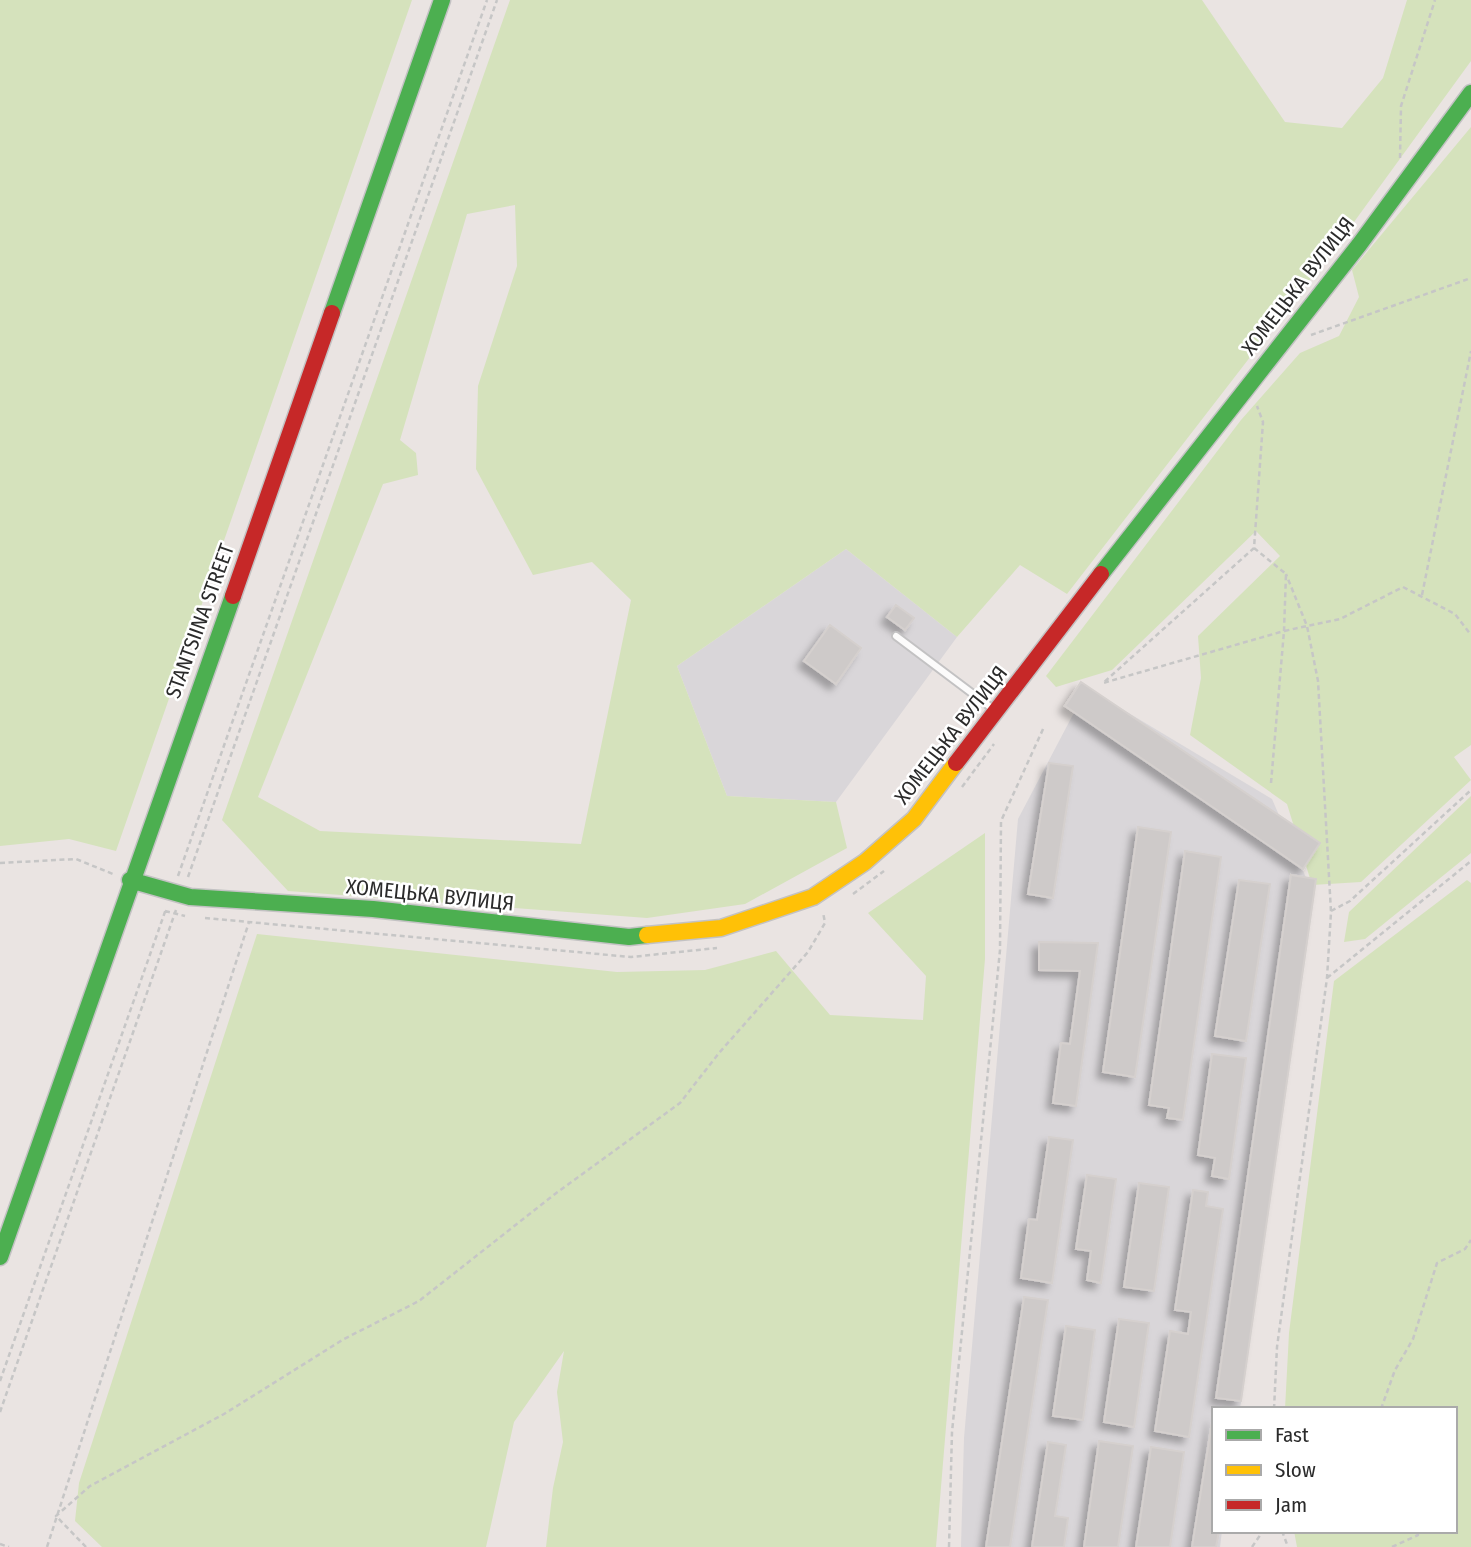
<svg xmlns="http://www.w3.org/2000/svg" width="1471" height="1547" viewBox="0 0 1471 1547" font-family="'Fira Sans Condensed',sans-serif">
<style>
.industrial{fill:#d9d6d9}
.green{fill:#d5e2bc;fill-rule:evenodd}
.building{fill:#cecac9;stroke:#d5d0ce;stroke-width:2;filter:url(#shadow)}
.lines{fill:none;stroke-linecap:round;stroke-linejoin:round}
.lane-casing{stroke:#c3c2c3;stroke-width:10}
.fast-casing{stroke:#c3c2c3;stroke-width:19}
.slow-casing{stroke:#c3c2c3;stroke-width:19}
.jam-casing{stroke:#c3c2c3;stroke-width:19}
.path{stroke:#c6c6c6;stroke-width:2.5;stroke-dasharray:5 3.5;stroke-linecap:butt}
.lane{stroke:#fcfbfb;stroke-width:6}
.fast{stroke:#4caf50;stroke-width:16}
.slow{stroke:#ffc107;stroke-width:16}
.jam{stroke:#c62828;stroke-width:16}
.labels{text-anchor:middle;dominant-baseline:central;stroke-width:5;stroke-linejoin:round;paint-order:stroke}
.street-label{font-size:21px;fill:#2b2b2b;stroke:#fff}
</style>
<defs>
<filter id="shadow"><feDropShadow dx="-6" dy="6" stdDeviation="3.5" flood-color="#0004"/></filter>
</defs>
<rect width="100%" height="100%" fill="#eae4e2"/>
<!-- industrial -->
<path class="industrial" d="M846 549 957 637 836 802 727 796 677 666Z
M1087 688 1272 799 1314 896 1240 1409H1214V1531H1222L1220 1547H961L964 1438 1018 819Z"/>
<!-- green -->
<path class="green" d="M0 0H412L116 851 69 839 0 846Z
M510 0H1202L1285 122 1342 128 1383 78 1407 0H1471V61L1346 233 1067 594 1020 565 957 637 846 549 677 666 727 796 836 802 847 848 745 904 647 918 288 891 222 820ZM515 205 517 266 478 386 476 469 533 575 592 562 631 600 581 844 320 831 258 797 383 484 418 475 416 453 400 440 467 214Z
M1471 127V745L1454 757 1471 780 1361 882 1312 885 1287 804 1190 735 1201 678 1198 636 1280 556 1256 531 1112 670 1056 687 1046 676 1241 420 1300 353 1339 336 1359 297 1352 270Z
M1471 796V853L1365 939 1344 942 1349 912Z
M985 833V959L936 1547H546L553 1488 563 1442 557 1392 564 1351 514 1422 486 1547H102L75 1521 79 1483 257 934 617 972 705 970 776 951 830 1015 923 1020 926 976 868 913Z
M1467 880 1471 883V1547H1297L1294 1531H1455V1409H1285L1289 1333 1334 981Z"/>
<!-- building -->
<path class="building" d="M896 605 914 618 905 630 887 617Z
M830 625 861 648 836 684 804 661Z
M1081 682 1320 843 1303 869 1065 706Z
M1049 763 1073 766 1053 898 1028 894Z
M1138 827 1171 832 1135 1077 1103 1072Z
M1185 851 1221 857 1183 1120 1167 1118 1169 1108 1149 1105Z
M1291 875 1316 879 1241 1401 1216 1398Z
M1239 880 1270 884 1246 1041 1215 1036Z
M1039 942 1098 943 1076 1106 1053 1103 1061 1043 1070 1044 1080 971 1039 970Z
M1212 1054 1246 1058 1229 1179 1212 1176 1215 1158 1198 1155Z
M1049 1137 1073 1140 1052 1283 1021 1278 1029 1219 1037 1220Z
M1087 1175 1116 1179 1101 1283 1087 1280 1091 1251 1076 1249Z
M1139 1183 1169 1187 1154 1291 1124 1287Z
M1193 1190 1208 1192 1206 1206 1223 1209 1189 1437 1155 1431 1170 1331 1188 1334 1191 1312 1175 1310Z
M1024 1297 1048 1300 1010 1547H986Z
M1119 1319 1149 1323 1134 1427 1104 1422Z
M1066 1326 1095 1330 1083 1420 1053 1416Z
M1213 1416 1214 1531H1219L1216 1547H1192Z
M1099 1441 1133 1446 1118 1547H1084Z
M1048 1442 1066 1445 1055 1516 1068 1518 1064 1547H1032Z
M1151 1447 1184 1452 1170 1547H1136Z"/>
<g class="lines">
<!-- lane casing -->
<g class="lane-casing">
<path id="lane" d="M896 636 993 709"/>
</g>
<!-- fast casing -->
<g class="fast-casing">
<path id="fast" d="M332 313 442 0
M1101 574 1359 245 1471 93
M130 880 190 897 373 909 629 937 647 935
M0 1257 233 596"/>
</g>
<!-- slow casing -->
<g class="slow-casing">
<path id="slow" d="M647 935 721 928 813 897 865 862 914 819 956 763"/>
</g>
<!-- jam casing -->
<g class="jam-casing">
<path id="jam" d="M233 596 332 313
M956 763 1101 574"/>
</g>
<!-- path -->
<path class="path" d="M1400 158 1401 106 1435 0
M1311 335 1471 278
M1254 548 1286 574 1284 631 1103 683 1254 548 1263 422 1257 406
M1422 595 1471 351
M1271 783 1284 631 1340 619 1403 587 1455 614 1471 635
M962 787 994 744
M0 863 76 859 113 874
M178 876 487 0
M188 877 497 0
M853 894 884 871
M165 911 185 916
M1331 911 1350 901 1471 790
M205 918 631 957 717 948
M1327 978 1471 861
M0 1381 166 909
M1274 1409 1277 1347 1327 978 1331 912 1318 681 1307 626 1286 574
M1381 1409 1395 1370 1413 1339 1437 1263 1465 1249 1471 1240
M0 1412 176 910
M1282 1531 1288 1547
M0 1544 9 1547
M47 1547 249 922
M86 1547 56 1516 90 1486 224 1414 344 1339 419 1301 555 1194 680 1103 719 1053 808 952 825 923 823 912
M949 1547 952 1432 1000 950 1001 821 1044 727
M1252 1547 1263 1531
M1392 1547 1418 1535 1417 1531"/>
<!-- lane -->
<use href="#lane" class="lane"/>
<!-- fast -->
<use href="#fast" class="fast"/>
<!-- slow -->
<use href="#slow" class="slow"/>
<!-- jam -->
<use href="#jam" class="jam"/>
</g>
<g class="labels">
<!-- street labels -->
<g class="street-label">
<text transform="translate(1298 286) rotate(-52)">ХОМЕЦЬКА ВУЛИЦЯ</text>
<text transform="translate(200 621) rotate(-70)">STANTSIINA STREET</text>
<text transform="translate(951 735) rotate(-52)">ХОМЕЦЬКА ВУЛИЦЯ</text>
<text transform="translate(430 895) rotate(6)">ХОМЕЦЬКА ВУЛИЦЯ</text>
</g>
</g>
<!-- legend -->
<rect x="1212" y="1407" width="245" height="126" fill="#ffffff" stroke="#aaaaaa" stroke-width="2"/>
<rect x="1226" y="1430" width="35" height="10" fill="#4caf50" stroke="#aaaaaa" stroke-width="2"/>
<text x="1275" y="1442" font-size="21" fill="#2b2b2b">Fast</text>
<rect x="1226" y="1465" width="35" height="10" fill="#ffc107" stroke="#aaaaaa" stroke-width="2"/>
<text x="1275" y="1477" font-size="21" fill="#2b2b2b">Slow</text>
<rect x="1226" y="1500" width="35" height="10" fill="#c62828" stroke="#aaaaaa" stroke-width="2"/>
<text x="1275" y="1512" font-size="21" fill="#2b2b2b">Jam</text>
</svg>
